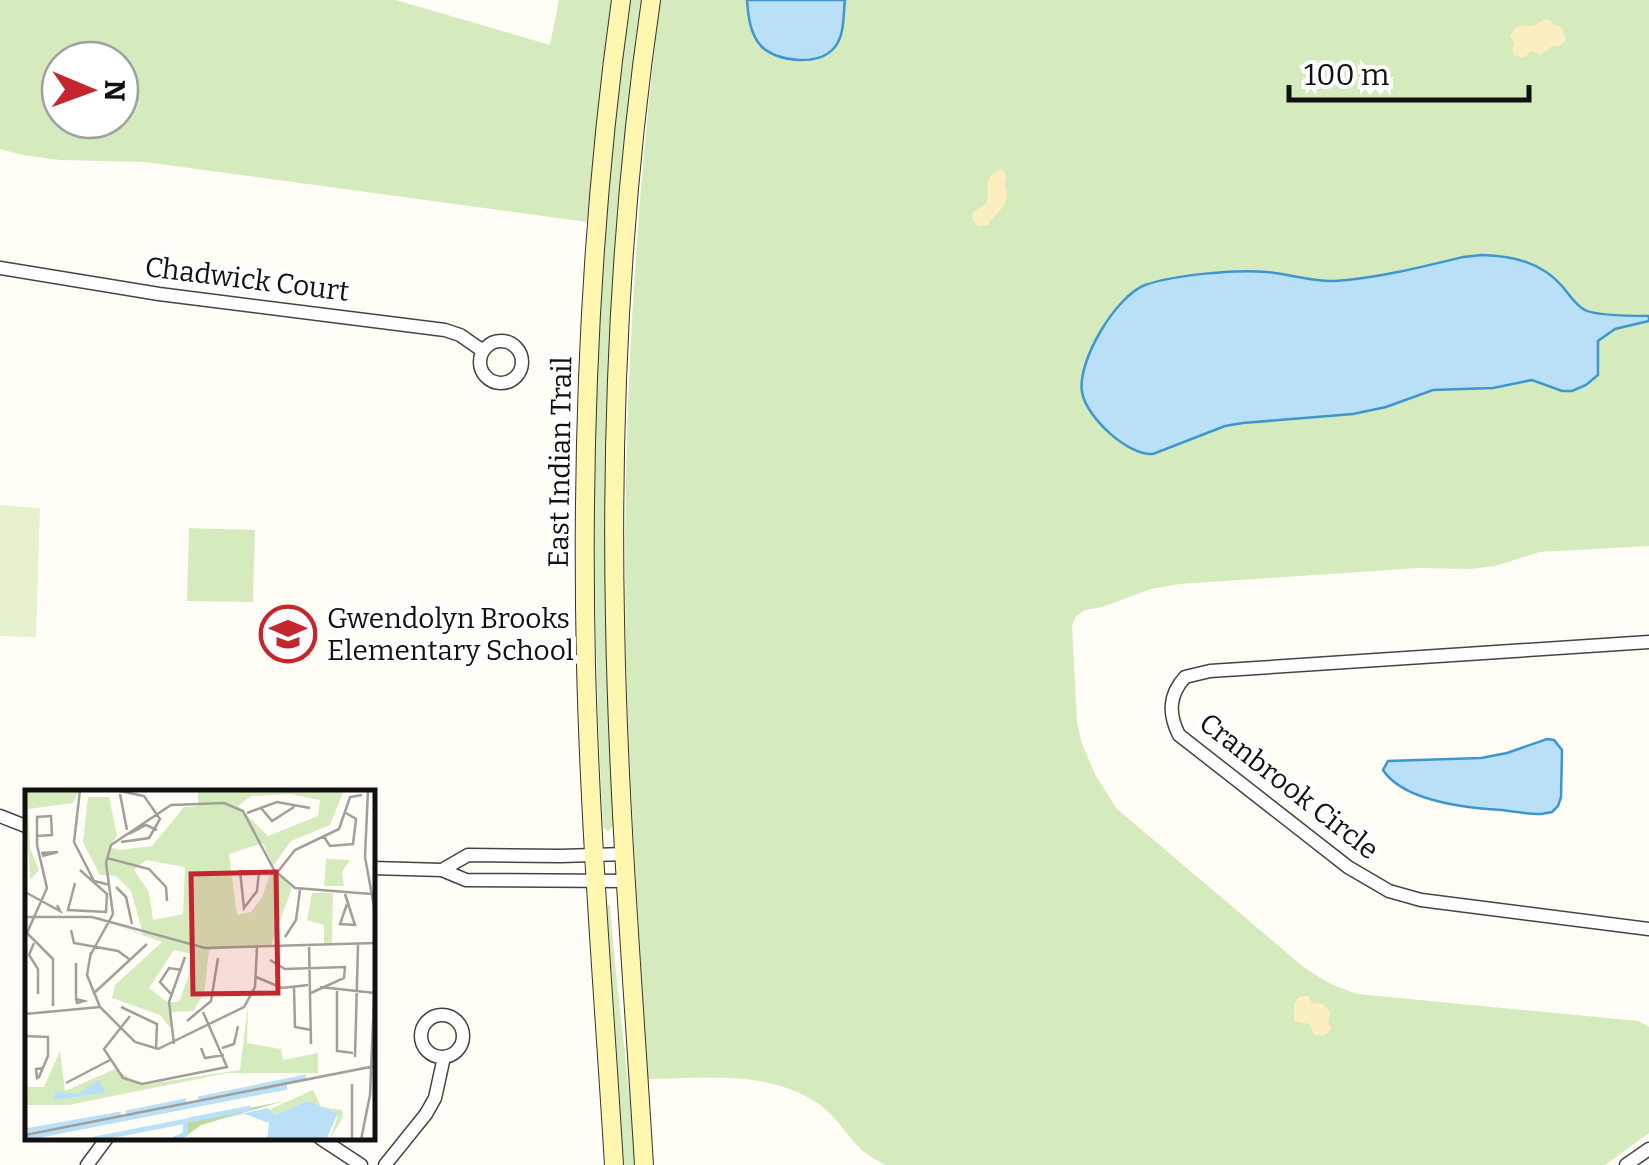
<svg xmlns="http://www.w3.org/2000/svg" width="1649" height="1165" viewBox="0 0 1649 1165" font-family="Bitter,serif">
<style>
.green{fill:#d5ebbd;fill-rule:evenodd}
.sand{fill:#fbeec1}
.pitch{fill:#e6f2cf}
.water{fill:#b9e0f7;stroke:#3f96cf;stroke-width:2.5}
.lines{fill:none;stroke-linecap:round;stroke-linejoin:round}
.street-casing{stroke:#444;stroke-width:15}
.secondary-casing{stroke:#333;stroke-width:20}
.street{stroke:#fff;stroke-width:12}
.secondary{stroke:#fff6b0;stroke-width:18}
.labels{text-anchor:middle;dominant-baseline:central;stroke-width:10;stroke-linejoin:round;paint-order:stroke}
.street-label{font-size:28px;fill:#111;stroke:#fff}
.poi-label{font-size:28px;fill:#111;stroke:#fff;text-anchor:start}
.inset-river{fill:none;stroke:#b9e0f7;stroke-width:5}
.inset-road{fill:none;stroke:#a09f9a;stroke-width:2.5}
.view{fill:#c4262e;fill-opacity:0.15;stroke:#c4262e;stroke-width:5}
.inset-edge{fill:none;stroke:#111;stroke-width:5}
</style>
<rect width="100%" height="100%" fill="#fffdf5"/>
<!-- green -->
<path class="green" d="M0 0H396L550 45 559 0H611L587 222 145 162 60 160 23 155 0 149ZM60 60H120V120H60Z
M631 0H642C605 274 598 550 614 825L608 832 603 827C589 551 589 274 631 0Z
M660 0H1649V546L1540 552 1495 566 1470 569 1418 568 1180 584 1151 589 1102 607 1085 610 1076 616 1072 626 1077 723 1082 744 1095 774 1116 808 1306 969 1331 984 1357 994 1638 1021 1649 1027V1133L1605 1165H885C879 1161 871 1157 865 1153 847 1137 838 1117 816 1102 766 1070 705 1078 648 1079 640 948 631 817 627 687 620 457 633 228 660 0Z
M189 528 255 530 253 602 187 601Z
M607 905H610C616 992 630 1078 635 1165H624Z"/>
<!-- sand -->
<path class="sand" d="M1546 19 1550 20 1554 25 1562 27 1566 40 1560 46H1552L1541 55 1532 51 1523 58 1514 55 1512 50 1514 43 1510 36C1520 18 1524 29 1535 25 1539 23 1542 20 1546 19Z
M1002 169C1011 182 1005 170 1005 185 1005 189 1007 191 1007 195 1007 208 994 214 988 225L978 226 972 219 973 212 986 204C991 189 980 177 1002 169Z
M1301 996H1308L1312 1003 1323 1004 1330 1012 1328 1023 1332 1029 1324 1036 1315 1035 1309 1024 1294 1021V1003Z"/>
<!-- pitch -->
<path class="pitch" d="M0 505 40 508 36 637 0 636Z"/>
<!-- water -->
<path class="water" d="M747 0H845C843 15 845 34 835 47 819 67 777 62 761 46 750 34 748 15 747 0Z
M1482 255C1513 256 1541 262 1562 286 1568 293 1576 306 1585 310 1597 316 1634 316 1649 316V321L1615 329 1598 341V375L1586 385 1572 391H1562L1532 380 1493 388 1433 390 1386 407 1353 414 1243 423 1225 426 1153 454C1128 456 1086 417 1082 392 1077 361 1116 296 1145 285 1174 275 1236 269 1267 272 1290 274 1311 282 1335 281 1377 278 1422 267 1463 257Z
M1547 739 1554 740 1562 750 1561 797 1558 806 1552 812 1541 814C1528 814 1515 812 1502 810 1467 808 1404 802 1383 770L1388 761 1481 758 1507 753Z"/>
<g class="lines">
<!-- street casing -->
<g class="street-casing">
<path id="street" d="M0 268 159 294 445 330 460 335 483 351
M480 362a21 21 0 1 1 42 0a21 21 0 1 1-42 0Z
M1649 642 1210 671 1185 677C1169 695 1168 713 1179 735L1348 867 1389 891 1421 900 1649 929
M0 816 28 827
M372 868 442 870 466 880 627 881
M442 870 468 855 561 856 625 854
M421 1036a21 21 0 1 1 42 0a21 21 0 1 1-42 0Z
M320 1138 361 1165
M87 1165 107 1138
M385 1165 426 1114 435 1098 444 1057
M1626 1165 1649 1149"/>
</g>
<!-- secondary casing -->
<g class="secondary-casing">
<path id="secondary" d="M614 1165C604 999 590 832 586 665 581 443 590 220 621 0
M644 1165C633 984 618 802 615 620 611 413 621 205 651 0"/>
</g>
<!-- street -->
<use href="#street" class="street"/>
<!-- secondary -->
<use href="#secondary" class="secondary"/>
</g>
<!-- icons -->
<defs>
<g id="school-ring" transform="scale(2.875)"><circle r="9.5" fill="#fff" stroke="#c4262e" stroke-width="1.5"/><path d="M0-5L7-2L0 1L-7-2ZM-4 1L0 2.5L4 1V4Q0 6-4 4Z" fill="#c4262e"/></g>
</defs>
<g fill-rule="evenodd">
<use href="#school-ring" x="288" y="634"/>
</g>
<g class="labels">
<!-- street labels -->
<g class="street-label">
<text transform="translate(247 279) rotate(7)">Chadwick Court</text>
<text transform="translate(560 462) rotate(-89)">East Indian Trail</text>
<text transform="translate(1289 786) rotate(38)">Cranbrook Circle</text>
</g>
<!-- poi labels -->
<g class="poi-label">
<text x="327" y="618">Gwendolyn Brooks<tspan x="327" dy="32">Elementary School</tspan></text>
</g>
</g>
<!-- overview -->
<g transform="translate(25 790)">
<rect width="350" height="350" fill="#fffdf5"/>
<path d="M0 0H54L48 13 3 19 5 58 14 80 5 90ZM319 0 305 35 266 51 248 76 238 53 204 64 212 125 226 122 237 107 247 79 267 98 246 155 184 160 179 204 168 221 145 222 147 240 135 225 87 208 90 195 137 152 87 134 118 144 106 101 91 86 75 85 58 52 63 7H84L92 46 84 57 95 60 127 56 159 17 173 16V1ZM265 4 295 10 293 26 243 46 213 16 226 6ZM121 70 160 77 158 124 128 130 124 102 109 80ZM149 160 171 165 154 212H142L124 198ZM301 69 325 70 317 82 319 96H299ZM287 103H308L307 154H299V135L282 130ZM223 214 222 253 256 259 258 270 293 263V283H202L44 315H2L3 297H19L35 261 40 301 90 279 116 295 215 280ZM288 300 296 317 317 320 318 327 304 350 313 326 307 320H298L282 311 250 325 241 321Z" fill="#d5ebbd" fill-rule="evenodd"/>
<path d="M259 311 176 335 160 347 162 331Z" fill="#b9dc9c"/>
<path d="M74 290 81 303 28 310 31 301 52 304ZM282 311 313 323 301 350H242L244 333 220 324 171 334 242 318 250 325Z" fill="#b9e0f7"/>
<path class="inset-river" d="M173 309 281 287M101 323 161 311M164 330 226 318M0 341 96 324M0 348 262 297M65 350 161 331 160 344 148 350"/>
<path class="inset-road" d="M55 0 49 52 69 91 85 95M90 0 119 6 135 29 124 48 96 52M343 0 340 67 350 122M95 4 102 40M236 18 247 31 269 17M222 23 252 12 285 18M104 44 121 35 132 40M299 47 305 56 328 54 331 29 321 23M16 63 33 62 17 66M82 68 124 79 141 97 142 111M215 81 234 82 232 101 219 118ZM251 84 270 60 314 39 325 7 337 5M50 93 43 120 81 122 82 104 55 80M91 97 101 107 107 134M0 102 35 121 32 115M320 104 330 135 315 134 322 114M0 127H67L180 158 350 153M46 140 49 153 93 161 104 169M1 142 28 169V216M2 143 22 98 12 55V27L26 26 27 45 12 46M260 147 271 130 275 100M9 153 4 165 13 179V204M284 154 286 254M66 162 62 185 75 217 110 252 133 259 219 217 230 197 232 157M66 164 88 124 81 73 86 55 146 15 199 13 218 21 249 80 270 98 347 104M245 170 260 179 320 177 319 188 286 203M51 173V209L59 211 52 213 51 209M231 187 257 198 283 195M295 197 350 203M269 198 270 237 286 240M312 201V261L328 263M68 204 122 154M147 205 135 192 144 178 157 180M96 217 132 234 131 259M0 224 75 217M105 226 79 259 98 288 117 294 202 277 178 222M162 231 186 211 193 168M0 246 23 247V266L14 287 12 288 11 279 18 278M149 254 144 212 160 167M176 258 180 268 199 265M197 258 209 254 213 236M330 267 333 155M41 293 85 270M327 294V350M0 345 350 276M336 350 345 305 350 185"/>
<path class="view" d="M251 82 253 203 168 204 166 84Z"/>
<rect width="350" height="350" class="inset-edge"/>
</g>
<!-- north arrow -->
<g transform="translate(90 90) rotate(91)"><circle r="48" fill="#ffffff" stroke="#a0a0a0" stroke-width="2.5"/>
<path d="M0-8L18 38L0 25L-18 38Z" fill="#c4262e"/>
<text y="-15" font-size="28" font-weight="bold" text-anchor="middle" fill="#111111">N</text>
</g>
<!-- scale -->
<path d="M1289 85v15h240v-15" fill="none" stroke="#111111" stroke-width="5"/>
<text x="1304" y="85" font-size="30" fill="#111111" stroke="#ffffff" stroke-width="8" paint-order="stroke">100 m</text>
</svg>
